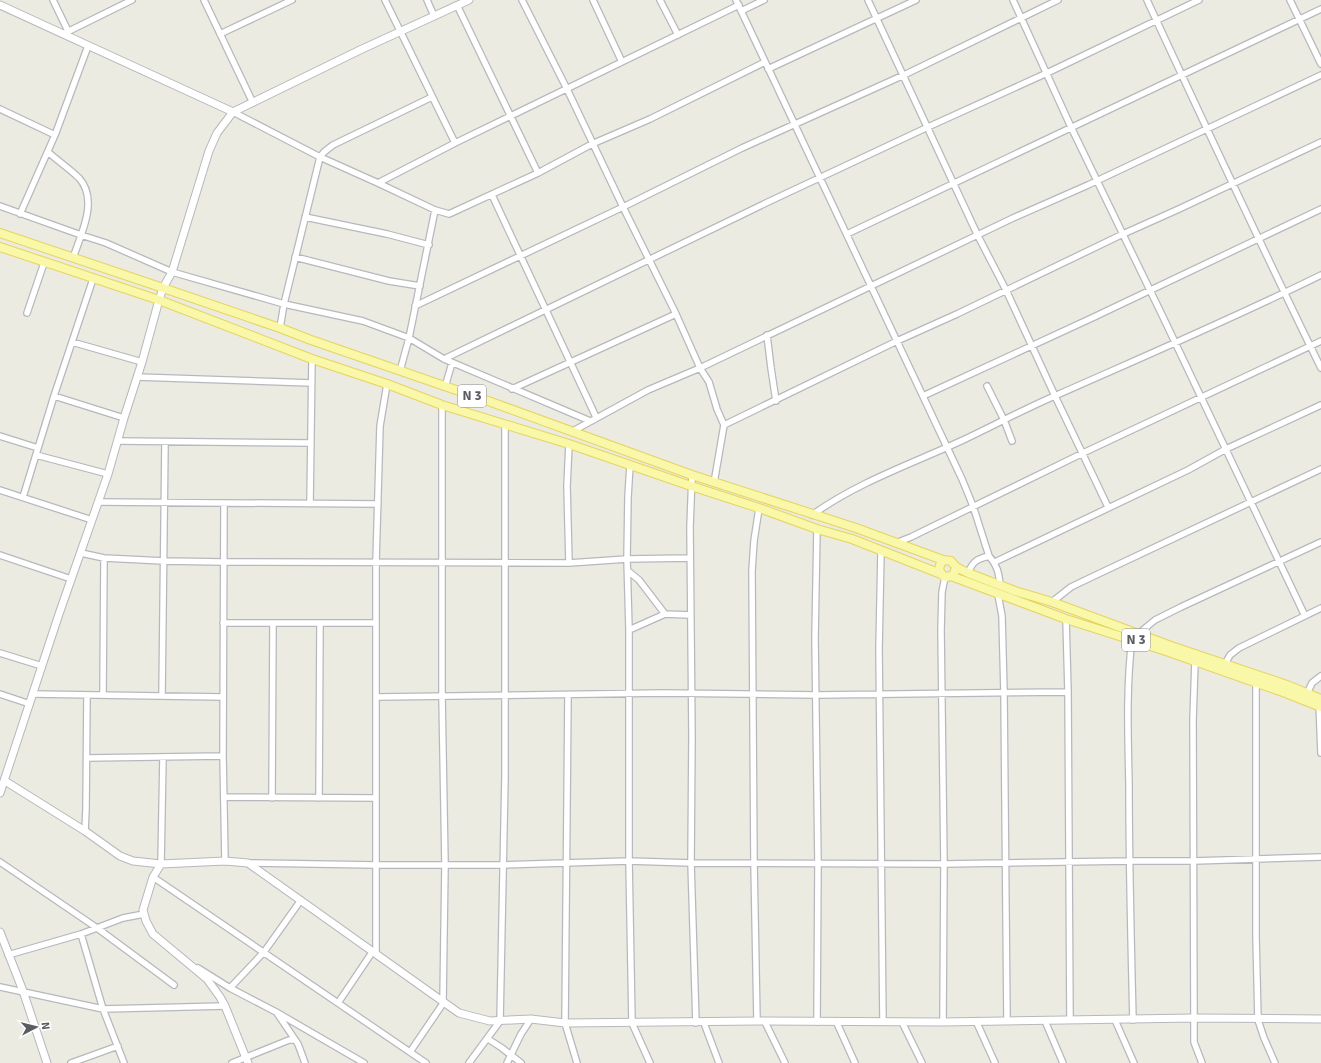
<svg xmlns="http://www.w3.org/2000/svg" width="1321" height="1063" viewBox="0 0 1321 1063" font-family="Signika,sans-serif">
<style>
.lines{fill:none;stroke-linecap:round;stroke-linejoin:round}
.minor-casing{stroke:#b7b8bd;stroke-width:8}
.tertiary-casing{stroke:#b7b8bd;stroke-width:9}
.primary-casing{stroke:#e7d35f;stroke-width:10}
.minor{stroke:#fff;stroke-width:5.5}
.tertiary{stroke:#fff;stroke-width:7}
.primary{stroke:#f9f7a8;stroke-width:8}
.labels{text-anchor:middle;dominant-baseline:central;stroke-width:3;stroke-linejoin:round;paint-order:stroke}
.shield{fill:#fff;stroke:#8c8d90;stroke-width:1}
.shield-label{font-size:13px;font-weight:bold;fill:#5a5c61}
</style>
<rect width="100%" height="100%" fill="#ebebe1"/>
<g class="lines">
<!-- minor casing -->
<g class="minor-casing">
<path id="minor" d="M53 0 68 31
M204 0 253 103
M385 0 455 143
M427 0 434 16
M522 0 567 89 623 207 676 314 700 368 709 382 717 409 724 425 714 483
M593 0 622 62
M660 0 678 35
M736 0 962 479 973 506 989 556C997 565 999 573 1000 585
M868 0 978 236 1006 290 1055 396 1108 507
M1013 0 1071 127 1163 317 1305 616
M1147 0C1204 123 1261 246 1321 368
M1290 0 1321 64
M457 5 538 173
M741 11 764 0
M63 34 132 0
M220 34 292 0
M768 69 916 0
M0 109 55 135
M233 112 320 157 378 183 435 210 449 214 538 173 592 144 650 119 765 62
M48 152C58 161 70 169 79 178 99 200 81 234 73 258
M378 183 455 143 739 5
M492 195 596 417
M0 206 81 235 106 243 172 272 284 304 363 321 409 338 444 359 590 421
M20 214 55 135 88 46
M305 217 387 234 429 245
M847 234 1321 9
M295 257 389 281 420 286
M415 306 623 207 742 148 904 75 1058 0
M27 313 44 263
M280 328 284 304 320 157 324 152 333 145 432 97
M767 335 771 368 776 401
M72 342 142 362
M444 359 768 202 928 127 1047 73 1199 0
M400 371 409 338 435 210
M137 377 311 383
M987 386 1004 420 1012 441
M445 387 452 363
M512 389 676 314
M54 396 124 418
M923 396 1094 317 1321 209
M442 405V696L445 865 443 1001
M724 425 897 341 957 314 1123 234 1179 209 1321 142
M573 431 648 390 700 368 1013 218 1088 185 1321 75
M0 436 38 448
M118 441 311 443
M36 455 108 474
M630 465 628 497 627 559 629 630V861L632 1023 650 1063
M692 475 690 527 692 736 691 863 696 1023
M0 490 92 520
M23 497 54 396 93 279
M98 502 378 504
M224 503 223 756 225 861
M310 504 312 359
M812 515C858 482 911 464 961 441 993 426 1024 409 1057 395 1145 356 1234 318 1321 275
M817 529 815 638 818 864 817 1022
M896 543 911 537 1083 453 1321 341
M881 551 879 649 883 1022
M81 553 104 558 164 561 223 562 569 563 627 559 690 558
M0 555 71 579
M995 562 1188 470 1226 449 1321 405
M569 563 567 486 569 444
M628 571 639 580 665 614
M968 573C973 561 977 559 989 556
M998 595 1002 616 1004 693 1007 1021
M1052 602 1071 587 1096 575 1321 469
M1066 619 1068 692 1070 1020
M223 623H376
M629 630 665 614 690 615
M1138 634 1155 620 1181 607 1321 542
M1132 639C1126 687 1128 736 1129 784 1129 863 1131 942 1133 1020
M0 653 42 666
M1195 661 1193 720 1194 1018V1042L1202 1063
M1225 664 1230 655 1239 648 1321 608
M1256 683V936L1258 1020 1264 1038 1275 1063
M0 694 30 704
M33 694 223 697
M103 695 104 558
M568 695 565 1023 577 1063
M162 696 165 442
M1306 696 1312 683 1321 676
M377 697 663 693 817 695 1068 692
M1319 703 1321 753
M87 758 223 756
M225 797 376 798
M272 798 273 623
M319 798 320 624
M85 831 86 809 87 695
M0 862 97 928 174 985
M248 863 376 865H504L629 861 691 863 944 864 1129 861H1194L1321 857
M161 864 163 757
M153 877 426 1063
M81 934 103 1009 124 1063
M376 953V562L380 426 387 384
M8 955 81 934 123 918 144 914
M198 968 230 988 276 1012 364 1063
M0 987 103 1009 225 1006
M230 988 264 952 301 900
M338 1003 373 951
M277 1013 298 1044 305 1063
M1115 1020 1134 1063
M757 1021 754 863 752 571 754 541 759 508
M836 1021 855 1063
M976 1021 995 1063
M1045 1021 1063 1063
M765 1022 785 1063
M902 1022 922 1063
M943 1022 944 864 941 630 942 592 945 577
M704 1023 719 1063
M488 1039 502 1048 521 1063
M410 1052 444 1002
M71 1063 118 1046
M232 1063 289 1040H294
M469 1063 500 1021 505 777V424
M507 1063 521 1034 531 1019"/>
</g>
<!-- tertiary casing -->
<g class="tertiary-casing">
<path id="tertiary" d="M0 5 233 112
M5 781 85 831 120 856 133 861 161 864 225 861 248 863 459 1013 490 1021 531 1019 565 1023 757 1021 943 1022 1194 1018 1321 1019
M0 793 59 614 108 474 124 418 142 362 159 300 163 288 172 272 209 151 217 133 233 112 360 50 469 0
M161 864 153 877 143 910 146 921 153 934 207 979 220 997 225 1006 248 1063
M0 932 23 991 47 1063"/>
</g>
<!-- primary casing -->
<g class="primary-casing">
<path id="primary" d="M0 233 163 288 280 328 311 340 491 402 692 475 856 528 943 560
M0 247 159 300 312 359 387 384 442 405 569 444 691 486 759 508 817 529 852 539 941 574
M956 567 954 574 948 577 943 576 939 570 940 565 943 560 951 561 956 567 968 573 1015 591 1052 602 1171 646 1287 685 1321 699
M951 576 1066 619 1166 651 1283 692 1321 707"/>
</g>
<!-- minor -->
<use href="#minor" class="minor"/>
<!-- tertiary -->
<use href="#tertiary" class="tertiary"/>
<!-- primary -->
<use href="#primary" class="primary"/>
</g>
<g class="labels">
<!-- shield labels -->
<g class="shield">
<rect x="458" y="385" width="28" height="22" rx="3"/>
<rect x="1122" y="629" width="28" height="22" rx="3"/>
</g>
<g class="shield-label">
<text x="472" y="396">N 3</text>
<text x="1136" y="640">N 3</text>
</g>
</g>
<!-- north arrow -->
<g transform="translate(36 1027) rotate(83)" stroke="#ffffff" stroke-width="3" paint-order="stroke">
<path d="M0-3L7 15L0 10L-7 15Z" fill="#5a5c61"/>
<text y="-6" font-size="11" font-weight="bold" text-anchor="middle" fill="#5a5c61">N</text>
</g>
</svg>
